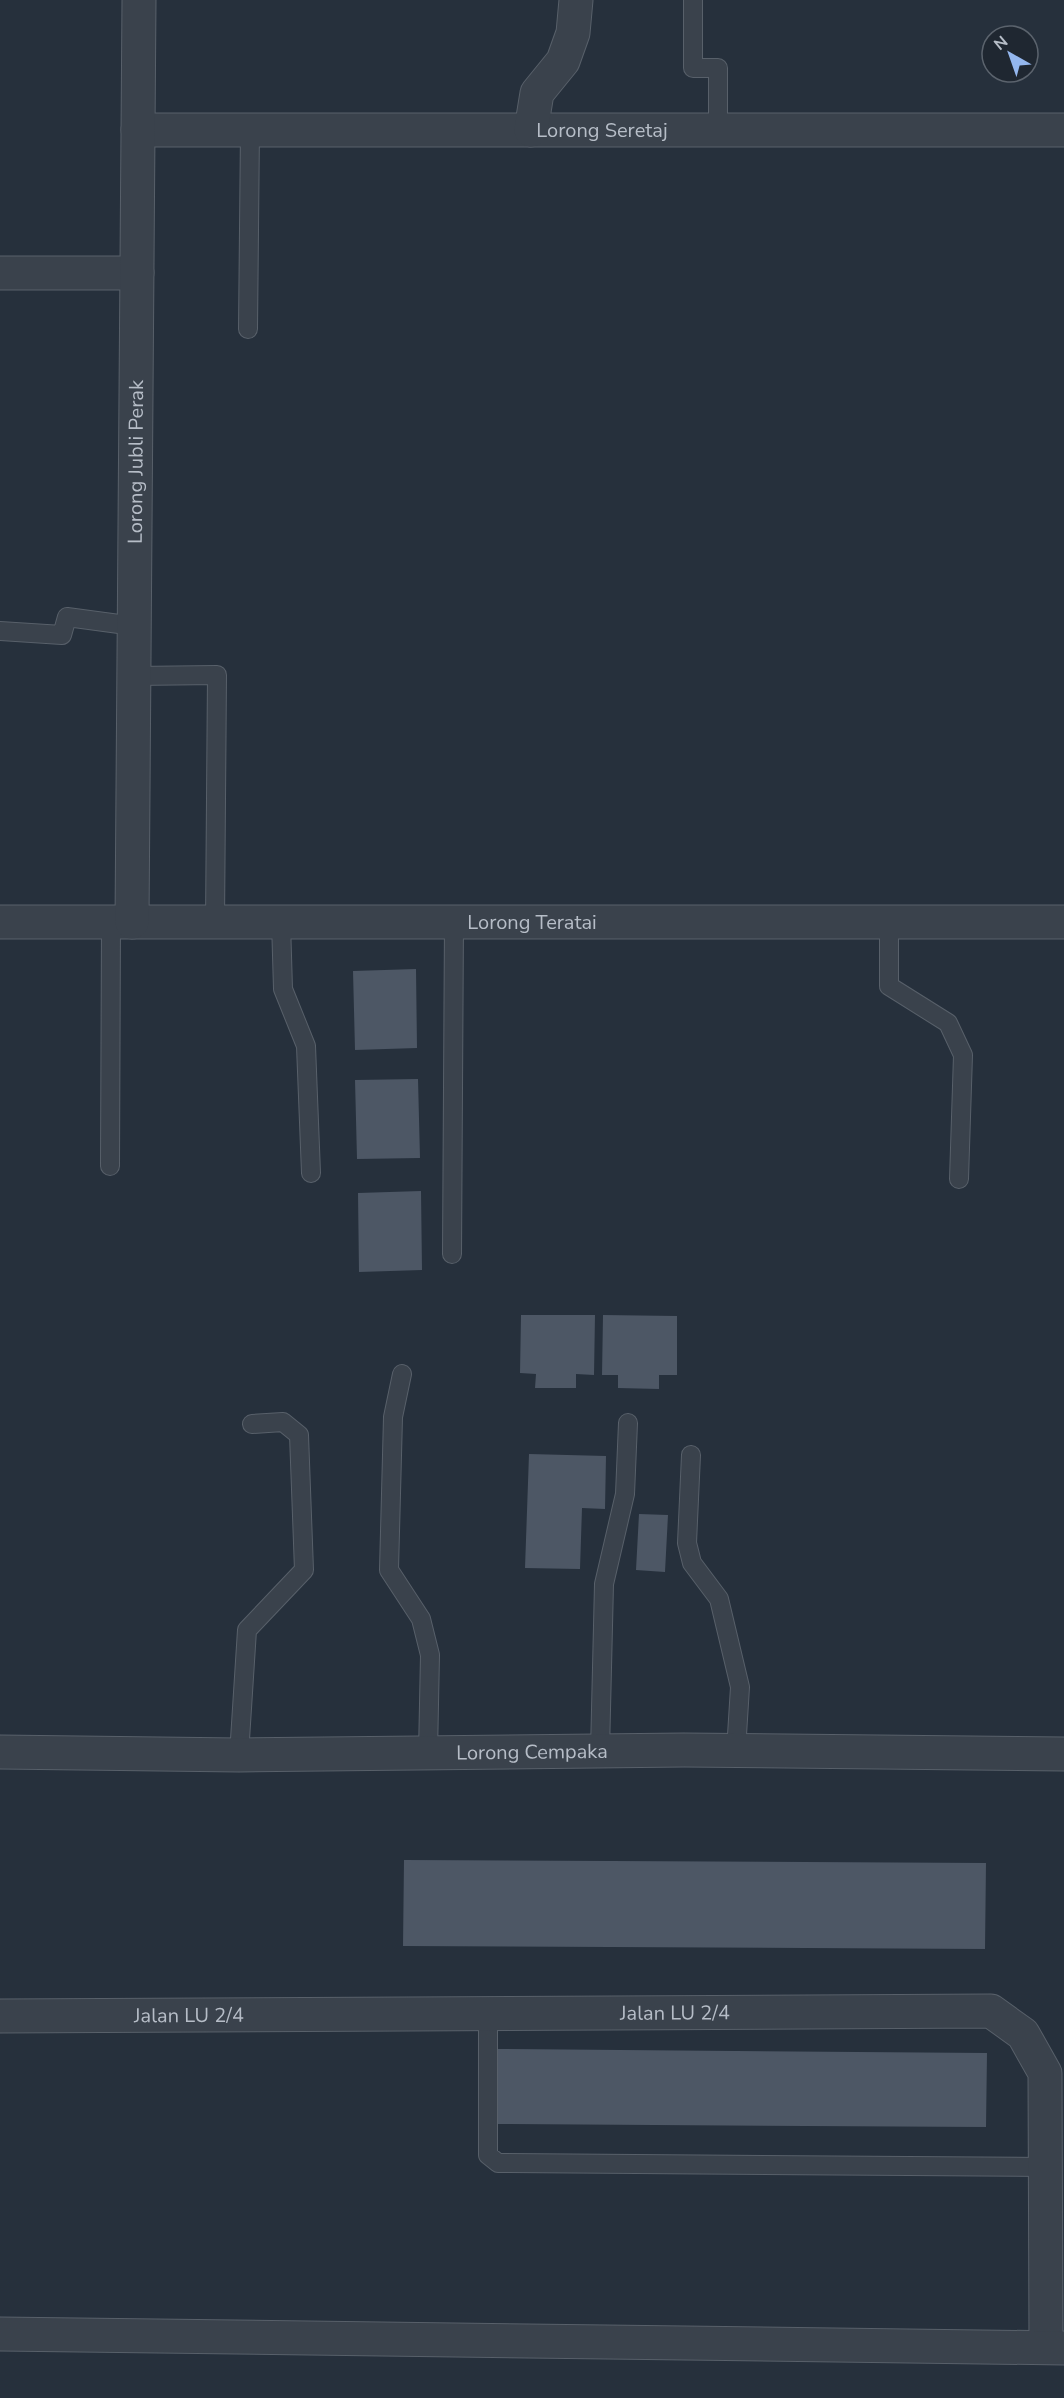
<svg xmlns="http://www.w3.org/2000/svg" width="1064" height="2398" viewBox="0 0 1064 2398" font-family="'Nunito Sans',sans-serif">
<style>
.building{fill:#4d5765}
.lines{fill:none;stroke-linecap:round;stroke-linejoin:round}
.service-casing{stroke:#58606a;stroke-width:20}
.minor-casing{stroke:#58606a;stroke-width:35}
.service{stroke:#3a424c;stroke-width:18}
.minor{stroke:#3a424c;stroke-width:33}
.labels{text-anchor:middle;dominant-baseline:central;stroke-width:4.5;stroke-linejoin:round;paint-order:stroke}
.street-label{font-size:20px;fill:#b6bdc7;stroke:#1f2731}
</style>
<rect width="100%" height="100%" fill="#26303c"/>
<!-- building -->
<path class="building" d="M416 969 417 1048 355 1050 353 971Z
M418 1079 420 1158 357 1159 355 1080Z
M421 1191 422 1270 359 1272 358 1193Z
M521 1315H595L594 1375 576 1374V1388H535L536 1374 520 1373Z
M603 1315 677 1316V1375H659V1389L618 1388V1375H602Z
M529 1454 606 1456 605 1509 582 1508 580 1569 525 1568Z
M639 1514 668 1515 665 1572 636 1570Z
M404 1860 986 1863 985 1949 403 1946Z
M498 2049 987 2053 986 2127 497 2124Z"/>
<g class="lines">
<!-- service casing -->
<g class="service-casing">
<path id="service" d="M693 0V68H718V130
M248 329 250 130
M0 631 62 635 67 617 134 626
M134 676 217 675 215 923
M281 922 283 989 306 1046 311 1173
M889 922V986L948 1023 963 1055 959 1179
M110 1166 111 922
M452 1254 454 922
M402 1374 393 1417 389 1570 421 1619 430 1655 428 1753
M691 1455 687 1543 692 1563 719 1599 740 1687 736 1751
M600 1751 604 1584 625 1494 628 1423
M239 1755 247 1630 304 1570 299 1435 283 1422 252 1424
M488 2014V2155L498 2163 1045 2167"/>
</g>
<!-- minor casing -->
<g class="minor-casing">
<g id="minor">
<path id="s1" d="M138 130H1064"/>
<path d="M531 130 537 93 563 61 573 33 576 0"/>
<path d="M0 273H137"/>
<path id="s2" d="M0 922H1064"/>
<path id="s3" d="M132 922 139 0"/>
<path id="s4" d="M0 1752 239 1755 684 1750 1064 1754"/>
<path id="s5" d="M0 2016 991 2011 1023 2034 1045 2073 1046 2347"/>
<path d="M0 2334 1064 2348"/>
</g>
</g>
<!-- service -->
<use href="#service" class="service"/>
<!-- minor -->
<use href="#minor" class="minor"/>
</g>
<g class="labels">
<!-- street labels -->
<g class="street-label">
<text stroke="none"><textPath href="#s1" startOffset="464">Lorong Seretaj</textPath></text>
<text stroke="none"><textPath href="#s3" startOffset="460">Lorong Jubli Perak</textPath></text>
<text stroke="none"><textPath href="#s2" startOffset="532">Lorong Teratai</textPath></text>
<text stroke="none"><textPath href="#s4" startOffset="532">Lorong Cempaka</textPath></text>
<text stroke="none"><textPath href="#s5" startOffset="675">Jalan LU 2/4</textPath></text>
<text stroke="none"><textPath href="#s5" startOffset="189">Jalan LU 2/4</textPath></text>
</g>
</g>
<!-- north arrow -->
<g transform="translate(1010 54) rotate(320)"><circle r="28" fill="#1f2731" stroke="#5b636d" stroke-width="1.5"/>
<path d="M0-4.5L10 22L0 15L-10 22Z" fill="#94b7ee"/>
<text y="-9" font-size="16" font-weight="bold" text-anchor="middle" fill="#b6bdc7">N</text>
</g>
</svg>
